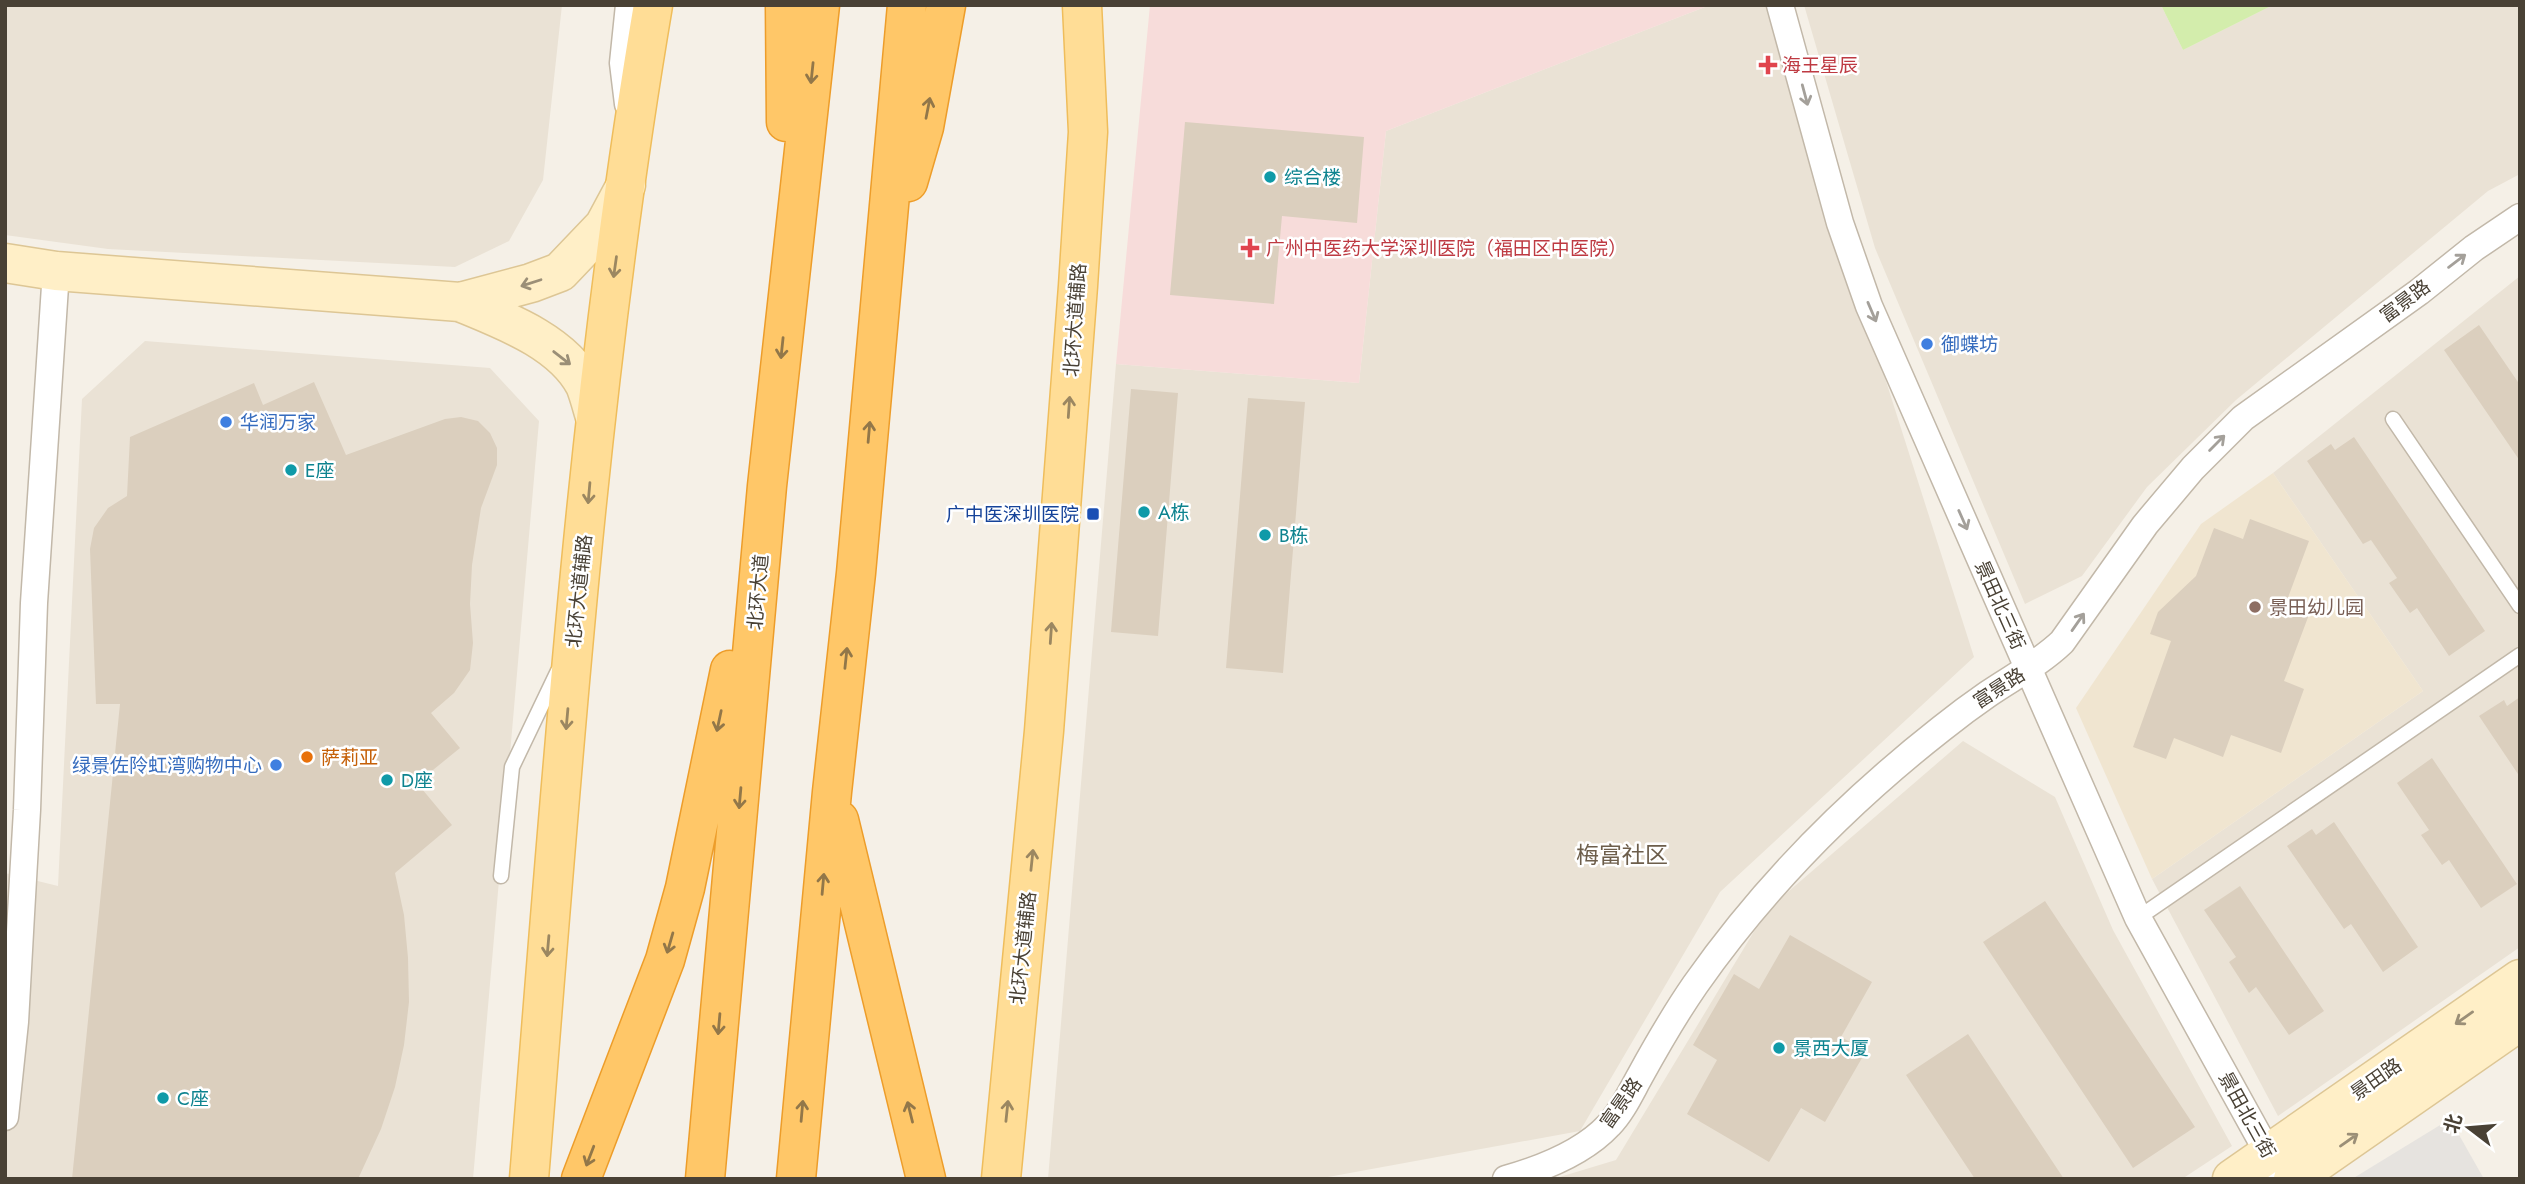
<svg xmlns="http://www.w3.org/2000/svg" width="2525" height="1184" viewBox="0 0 2525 1184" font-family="Jost,'Noto Sans SC',sans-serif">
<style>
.residential{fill:#eae2d5}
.education{fill:#f0e5d0}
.medical{fill:#f7dcda}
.green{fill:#d3edac}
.parking{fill:#e6e3df}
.building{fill:#dbcfbe}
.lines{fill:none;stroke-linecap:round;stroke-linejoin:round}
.lane-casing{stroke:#c2b8a9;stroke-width:17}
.street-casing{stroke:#c2b8a9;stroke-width:29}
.secondary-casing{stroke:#ddc695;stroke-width:41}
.primary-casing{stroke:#efbd5b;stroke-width:41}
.highway-casing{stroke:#ed9d2a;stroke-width:41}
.lane{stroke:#fff;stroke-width:14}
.street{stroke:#fff;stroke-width:26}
.secondary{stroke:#ffefc7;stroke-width:38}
.primary{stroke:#ffdd96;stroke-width:38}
.highway{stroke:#ffc768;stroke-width:38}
.oneway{stroke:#927749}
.oneway2{stroke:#a4a09a}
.oneway3{stroke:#9b8761}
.oneway4{stroke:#9b8f77}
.health-dot{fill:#e0444e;stroke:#fff;stroke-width:2.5}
.culture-dot{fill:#0f9aa8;stroke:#fff;stroke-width:2.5}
.shop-dot{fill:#3f7fe0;stroke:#fff;stroke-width:2.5}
.transit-dot{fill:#1a4fb4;stroke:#fff;stroke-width:2.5}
.education-dot{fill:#8d6e63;stroke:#fff;stroke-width:2.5}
.food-dot{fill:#e8710a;stroke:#fff;stroke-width:2.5}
.labels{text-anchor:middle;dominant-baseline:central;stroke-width:5;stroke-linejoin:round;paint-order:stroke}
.health-label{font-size:19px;fill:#be3a42;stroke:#fff;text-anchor:start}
.culture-label{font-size:19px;fill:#0d838f;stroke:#fff;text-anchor:start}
.street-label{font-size:19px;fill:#494135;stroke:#fff}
.shop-label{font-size:19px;fill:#366cbe;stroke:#fff;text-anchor:start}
.transit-label{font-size:19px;fill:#164399;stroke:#fff;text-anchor:end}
.education-label{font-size:19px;fill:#785e54;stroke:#fff;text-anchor:start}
.food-label{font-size:19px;fill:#c56008;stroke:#fff;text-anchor:start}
.quarter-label{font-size:23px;fill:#6d5e4b;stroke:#fff}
</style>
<rect width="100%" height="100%" fill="#f5f0e7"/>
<!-- residential -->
<path class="residential" d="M5 5H562L543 180 509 241 455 267 108 249 5 235Z
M1710 5H1766L1974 657 1720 892 1580 1131 1317 1179H1048L1116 364 1359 383 1386 131Z
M1804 5H2161L2183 50 2273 5H2520V174L2488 191 2236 400 2147 487 2082 576 2025 604 1875 248Z
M2520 276V947L2278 1116 2152 879 2423 691 2273 473Z
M145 341 490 368 539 421 473 1179H5V873L58 886 82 399Z
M1963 741 2055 797 2113 930 2232 1146 2182 1179H1553L1616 1160 1767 910Z"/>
<!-- education -->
<path class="education" d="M2273 473 2423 691 2152 879 2076 708 2201 524Z"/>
<!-- medical -->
<path class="medical" d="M1150 5H1710L1386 131 1359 383 1116 364Z"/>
<!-- green -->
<path class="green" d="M2161 5H2273L2183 50Z"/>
<!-- parking -->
<path class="parking" d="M2450 1119 2484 1179H2352Z"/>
<!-- building -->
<path class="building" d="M1185 122 1364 137 1357 223 1282 216 1274 304 1170 295Z
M2479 325 2520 385V461L2444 350Z
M314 382 346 455 445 419 461 417 478 421 490 433 497 448V465L481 508 472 565 470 604 473 643 470 670 454 693 431 713 460 748 417 783 452 825 395 873 404 915 408 958 409 1002 404 1045 395 1087 381 1129 358 1179H72L120 704H96L90 549 94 528 108 508 127 496 130 437 254 383 263 405Z
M1131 389 1178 393 1158 636 1111 632Z
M1248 398 1305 402 1283 673 1226 668Z
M2354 437 2485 631 2449 656 2417 608 2410 613 2389 583 2397 578 2371 540 2363 544 2307 461 2331 444 2335 450Z
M2250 519 2309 541 2286 603 2310 612 2284 681 2304 689 2281 753 2231 735 2223 757 2174 738 2166 759 2133 747 2171 641 2150 634 2158 612 2196 576 2214 528 2243 539Z
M2520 697V777L2479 716 2504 700 2507 706Z
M2432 758 2517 884 2481 908 2449 860 2442 865 2421 835 2429 830 2397 783Z
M2334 822 2418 947 2383 972 2351 924 2344 929 2287 846 2312 829 2316 835Z
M2240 886 2324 1011 2289 1035 2256 987 2249 993 2229 962 2236 957 2204 910Z
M2045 901 2195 1127 2133 1168 1983 942Z
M1790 935 1872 982 1841 1037 1866 1051 1825 1122 1801 1108 1769 1162 1687 1114 1717 1060 1693 1045 1734 974 1759 989Z
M1968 1034 2064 1179H1975L1906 1075Z"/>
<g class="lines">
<!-- lane casing -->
<g class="lane-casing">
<path id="lane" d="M2393 419 2520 606
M501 876 512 767 558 671
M2138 918 2520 655"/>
</g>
<!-- street casing -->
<g class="street-casing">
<path id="street" d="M1780 5 1840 223 1869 306 2138 918 2277 1169
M628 104 623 63 629 5
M5 1117 15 1022 21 914 27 810 34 603 56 271
M1506 1179C1541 1169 1583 1153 1609 1125 1622 1112 1631 1092 1640 1076 1657 1045 1675 1014 1695 985 1763 888 1848 802 1941 729 1956 717 1972 705 1988 694 2013 677 2040 663 2062 642L2145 525 2193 468 2243 418 2419 292 2474 248 2520 217"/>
</g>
<!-- secondary casing -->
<g class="secondary-casing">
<path id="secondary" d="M5 263 56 271 460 302C503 320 562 341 585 385 589 395 592 407 595 417
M460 302 531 283 560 272 604 226 626 185
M2232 1179 2520 979
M2293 1179 2520 1021"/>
</g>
<!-- primary casing -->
<g class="primary-casing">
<path id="primary" d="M529 1179C561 787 587 393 653 5
M1001 1179 1044 731 1078 286 1088 132 1082 5"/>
</g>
<!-- highway casing -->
<g class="highway-casing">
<path id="highway" d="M785 5 786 122
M908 182 924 127 946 5
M839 820 926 1179
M581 1179 665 960 685 888 730 670
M705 1179 767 486 820 5
M796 1179 832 792 856 573 907 5"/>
</g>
<!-- lane -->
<use href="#lane" class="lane"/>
<!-- street -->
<use href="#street" class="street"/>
<!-- secondary -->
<use href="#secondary" class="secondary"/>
<!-- primary -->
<use href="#primary" class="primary"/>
<!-- highway -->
<use href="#highway" class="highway"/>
</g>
<!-- one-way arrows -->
<defs><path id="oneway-shaft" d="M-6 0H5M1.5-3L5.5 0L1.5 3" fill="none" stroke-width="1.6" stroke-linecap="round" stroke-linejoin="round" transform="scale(1.75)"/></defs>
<g class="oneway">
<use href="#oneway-shaft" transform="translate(812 73) rotate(96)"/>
<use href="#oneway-shaft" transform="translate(928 108) rotate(-79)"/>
<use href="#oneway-shaft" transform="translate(782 348) rotate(96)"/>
<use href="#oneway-shaft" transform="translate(869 432) rotate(-85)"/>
<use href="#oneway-shaft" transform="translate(846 658) rotate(-84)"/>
<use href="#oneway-shaft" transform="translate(719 721) rotate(102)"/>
<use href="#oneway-shaft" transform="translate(740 798) rotate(95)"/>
<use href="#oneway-shaft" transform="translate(823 884) rotate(-85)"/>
<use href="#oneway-shaft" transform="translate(670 943) rotate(106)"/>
<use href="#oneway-shaft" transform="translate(719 1024) rotate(95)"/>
<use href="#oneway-shaft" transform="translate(802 1111) rotate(-85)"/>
<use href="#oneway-shaft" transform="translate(910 1112) rotate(-104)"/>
<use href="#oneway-shaft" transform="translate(590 1156) rotate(111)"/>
</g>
<g class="oneway2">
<use href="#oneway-shaft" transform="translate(1805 95) rotate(75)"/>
<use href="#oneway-shaft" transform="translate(2457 261) rotate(-37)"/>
<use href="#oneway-shaft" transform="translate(1872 312) rotate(67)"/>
<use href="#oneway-shaft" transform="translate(2217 443) rotate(-45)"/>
<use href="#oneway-shaft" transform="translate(1963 520) rotate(66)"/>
<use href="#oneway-shaft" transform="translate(2078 622) rotate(-55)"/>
</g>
<g class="oneway3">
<use href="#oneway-shaft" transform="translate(615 267) rotate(98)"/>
<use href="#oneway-shaft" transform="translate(1069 407) rotate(-86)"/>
<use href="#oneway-shaft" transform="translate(589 493) rotate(95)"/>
<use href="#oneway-shaft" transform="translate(1051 633) rotate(-86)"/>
<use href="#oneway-shaft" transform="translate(567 719) rotate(95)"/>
<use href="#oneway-shaft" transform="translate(1032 860) rotate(-84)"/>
<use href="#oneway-shaft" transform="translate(548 946) rotate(95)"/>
<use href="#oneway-shaft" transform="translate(1007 1111) rotate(-84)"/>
</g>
<g class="oneway4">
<use href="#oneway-shaft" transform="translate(531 283) rotate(162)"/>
<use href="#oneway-shaft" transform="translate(562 358) rotate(38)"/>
<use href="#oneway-shaft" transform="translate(2464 1018) rotate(145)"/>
<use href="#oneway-shaft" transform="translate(2349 1140) rotate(-35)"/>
</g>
<!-- markers -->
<g class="health-dot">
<path d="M1764.5 54.5h7v7h7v7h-7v7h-7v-7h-7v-7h7z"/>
<path d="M1246.5 237.5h7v7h7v7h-7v7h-7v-7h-7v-7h7z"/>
</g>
<g class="culture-dot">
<circle cx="1270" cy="177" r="7"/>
<circle cx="291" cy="470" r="7"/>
<circle cx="1144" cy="512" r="7"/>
<circle cx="1265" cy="535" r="7"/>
<circle cx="387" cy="780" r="7"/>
<circle cx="1779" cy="1048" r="7"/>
<circle cx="163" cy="1098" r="7"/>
</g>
<g class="shop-dot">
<circle cx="1927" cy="344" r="7"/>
<circle cx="226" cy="422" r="7"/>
<circle cx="276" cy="765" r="7"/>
</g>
<rect class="transit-dot" x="1086" y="507" width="14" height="14" rx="3.5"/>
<circle class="education-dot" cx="2255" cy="607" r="7"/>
<circle class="food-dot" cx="307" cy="757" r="7"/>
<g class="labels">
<!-- health labels -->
<g class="health-label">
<text x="1782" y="65">海王星辰</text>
<text x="1266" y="248">广州中医药大学深圳医院（福田区中医院）</text>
</g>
<!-- culture labels -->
<g class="culture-label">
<text x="1284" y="177">综合楼</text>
<text x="305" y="470">E座</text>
<text x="1158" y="512">A栋</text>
<text x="1279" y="535">B栋</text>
<text x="401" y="780">D座</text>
<text x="1793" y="1048">景西大厦</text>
<text x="177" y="1098">C座</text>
</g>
<!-- street labels -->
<g class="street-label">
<text transform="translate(2405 301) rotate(-37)">富景路</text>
<text transform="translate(1075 320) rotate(-86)">北环大道辅路</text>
<text transform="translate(579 591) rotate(-84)">北环大道辅路</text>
<text transform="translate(758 592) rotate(-85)">北环大道</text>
<text transform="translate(2000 605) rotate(66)">景田北三街</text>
<text transform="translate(1999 688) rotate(-33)">富景路</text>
<text transform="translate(1023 948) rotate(-84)">北环大道辅路</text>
<text transform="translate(2376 1079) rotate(-35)">景田路</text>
<text transform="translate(1621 1103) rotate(-55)">富景路</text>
<text transform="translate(2247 1115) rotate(61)">景田北三街</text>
</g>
<!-- shop labels -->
<g class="shop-label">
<text x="1941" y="344">御蝶坊</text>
<text x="240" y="422">华润万家</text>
<text x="262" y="765" text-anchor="end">绿景佐阾虹湾购物中心</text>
</g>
<!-- transit labels -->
<g class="transit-label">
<text x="1079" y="514">广中医深圳医院</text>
</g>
<!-- education labels -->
<g class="education-label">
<text x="2269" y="607">景田幼儿园</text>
</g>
<!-- food labels -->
<g class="food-label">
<text x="321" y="757">萨莉亚</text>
</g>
<!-- quarter labels -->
<g class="quarter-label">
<text x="1622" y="855">梅富社区</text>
</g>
</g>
<!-- border -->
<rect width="2525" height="1184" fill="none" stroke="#494135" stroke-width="14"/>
<!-- north arrow -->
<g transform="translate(2469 1128) rotate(286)" stroke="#ffffff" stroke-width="5" paint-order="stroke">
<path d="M0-5L12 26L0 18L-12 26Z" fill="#494135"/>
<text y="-10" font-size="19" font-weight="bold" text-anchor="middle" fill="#494135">北</text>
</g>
</svg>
